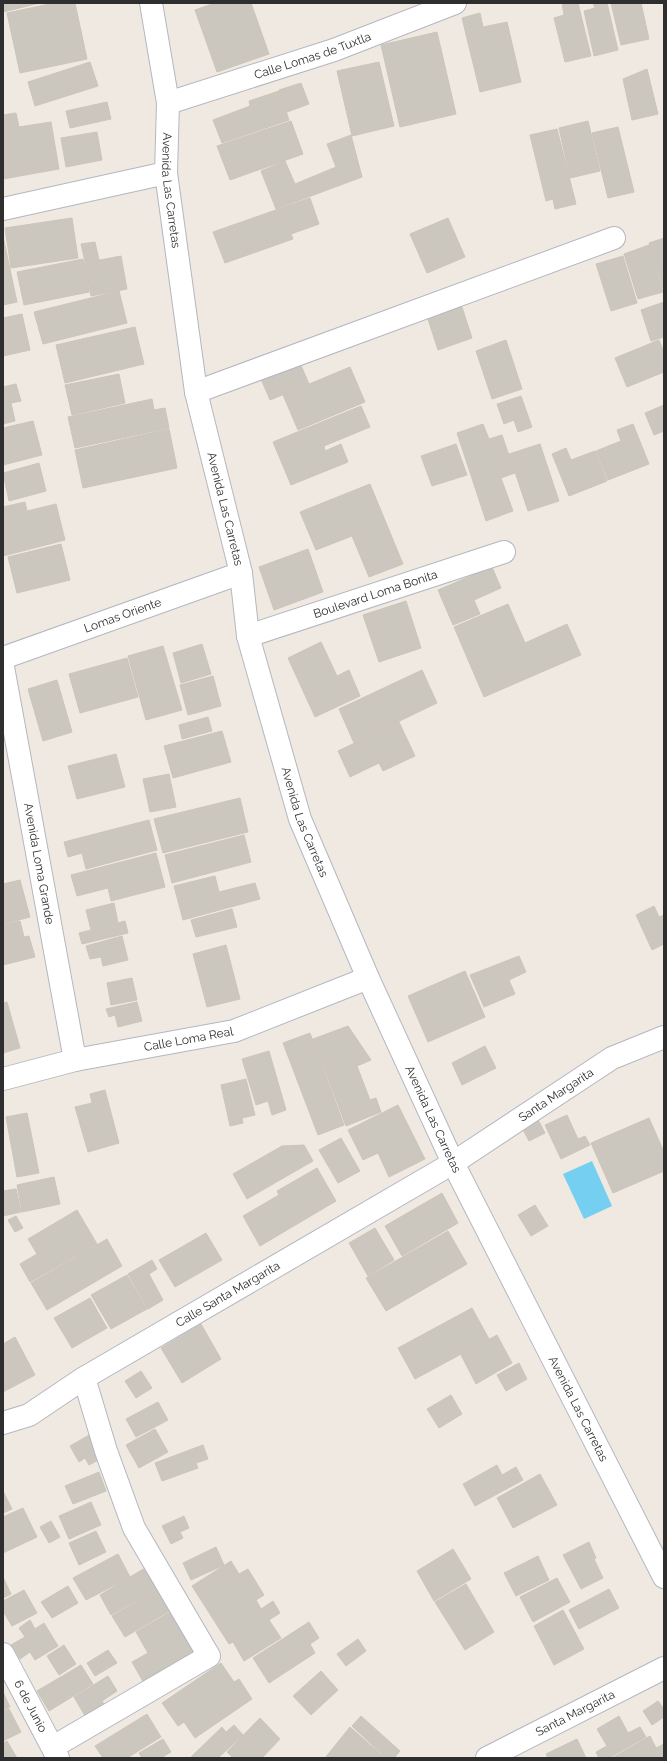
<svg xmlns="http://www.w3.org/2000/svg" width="667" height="1761" viewBox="0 0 667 1761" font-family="Raleway,sans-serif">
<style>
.water{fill:#75cff0}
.building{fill:#cbc7bf;stroke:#cbc5ba}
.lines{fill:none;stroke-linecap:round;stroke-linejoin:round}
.minor-casing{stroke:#b4b7c1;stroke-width:24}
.minor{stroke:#fff;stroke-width:22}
.labels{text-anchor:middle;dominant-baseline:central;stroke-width:3.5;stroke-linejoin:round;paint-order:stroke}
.street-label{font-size:12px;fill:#2e2e2e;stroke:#fff}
</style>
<rect width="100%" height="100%" fill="#efe9e1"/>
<!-- water -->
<path class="water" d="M592 1161 612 1206 584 1219 563 1174Z"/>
<!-- building -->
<path class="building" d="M3 3H40L3 12Z
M54 3H75L87 59 20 73 7 13Z
M215 3H251L269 54 217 72 195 10Z
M562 3H578L591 56 565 62 554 18 564 15Z
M593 3H607L618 50 594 56 584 11 595 8Z
M611 3H641L649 39 621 45Z
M480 13 483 27 507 22 521 82 480 92 462 18Z
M437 32 456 114 400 127 381 45Z
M90 62 98 86 35 106 28 82Z
M379 62 394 126 352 136 337 71Z
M647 69 658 114 632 120 623 79Z
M301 83 309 104 287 112 279 90Z
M279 91 289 120 222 143 213 120 250 106 249 101Z
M107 102 111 119 70 128 66 111Z
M16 113 19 127 51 122 59 169 3 179V115Z
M291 121 303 154 230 180 217 146Z
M588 121 600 171 570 178 559 128Z
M618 127 634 192 608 198 592 133Z
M557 129 576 204 555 209 553 199 546 201 530 135Z
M97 132 102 160 66 167 61 138Z
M351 135 362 177 276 209 261 171 285 161 295 184 336 167 327 144Z
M310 198 319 224 291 234 293 239 225 263 213 232Z
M72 218 78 258 11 268 5 228Z
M448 218 465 257 427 273 410 234Z
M3 236 17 302 3 305Z
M664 238V288H663L649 243Z
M95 242 99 260 85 262 81 244Z
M649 245 663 292 638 299 624 254Z
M121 256 127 289 91 296 84 263Z
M623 256 637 303 611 311 596 264Z
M83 259 89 292 24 305 17 272Z
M119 291 127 323 43 344 34 312Z
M460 301 472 338 438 350 426 313Z
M664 302V337L651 341 641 310Z
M22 314 30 350 3 356V318Z
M135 327 144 364 65 383 56 345Z
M506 340 522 389 492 399 476 351Z
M659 340 664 352V372L627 387 615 358Z
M300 363 309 384 270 400 261 379Z
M350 367 365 402 298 430 283 395Z
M119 374 125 403 72 415 65 385Z
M16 384 21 401 11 403 15 421 3 424V387Z
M521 396 532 427 518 432 514 420 504 424 497 404Z
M152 399 154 410 165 408 169 428 75 448 68 417Z
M664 405V431L654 435 645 413Z
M361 406 370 427 324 446 325 451 341 444 348 462 291 485 273 442Z
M33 421 42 455 3 465V428Z
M483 424 489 439 502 435 515 473 501 478 513 511 486 521 457 433Z
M633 424 649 464 608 480 596 451 621 441 617 430Z
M169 429 177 468 83 488 75 450Z
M456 444 467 475 432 486 421 456Z
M540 444 559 501 528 511 509 454Z
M566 448 571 460 595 451 607 481 569 496 552 454Z
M39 463 46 491 9 501 3 473Z
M370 484 403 564 369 577 352 536 316 550 300 512Z
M25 502 27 511 56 504 65 540 3 556V507Z
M61 544 70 580 17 593 8 557Z
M308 549 323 592 274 610 259 567Z
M492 567 501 588 474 600 480 614 453 625 438 590Z
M406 601 421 648 379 662 363 615Z
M508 604 525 643 567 624 581 655 484 697 454 627Z
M321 642 337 676 349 670 360 696 315 717 288 658Z
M202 644 211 674 181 683 173 653Z
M163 646 182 710 146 720 128 656Z
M127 658 138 697 80 713 69 674Z
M422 670 437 703 354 743 339 709Z
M213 676 221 706 188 715 180 685Z
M57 680 72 732 43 741 28 689Z
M208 717 212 731 182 739 179 725Z
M399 722 415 756 383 771 379 763 350 777 338 751Z
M222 731 231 762 173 778 164 746Z
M116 754 125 787 77 799 68 766Z
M169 774 176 807 150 812 143 779Z
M240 798 248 832 163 853 154 819Z
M149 820 157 850 86 869 82 853 68 857 64 842Z
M244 835 251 862 172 883 165 855Z
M156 853 165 887 111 901 108 888 77 896 71 875Z
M215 876 219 892 255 883 260 899 183 920 174 886Z
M20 880 30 917 3 924V884Z
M114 903 118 923 125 921 128 933 82 944 79 933 91 930 86 910Z
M654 906 659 917 664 915V944L652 950 636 915Z
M232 909 237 927 196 937 191 920Z
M20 921 24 937 29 936 35 957 3 965V925Z
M122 936 128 960 103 966 101 957 90 959 86 946Z
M226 945 240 999 207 1007 193 954Z
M519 956 526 972 509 980 515 994 484 1007 470 975Z
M465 971 485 1017 428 1042 408 996Z
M132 978 137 1000 111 1005 107 983Z
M7 1002 20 1048 3 1053V1003Z
M137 1002 142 1021 118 1027 115 1015 109 1017 106 1009Z
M348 1026 371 1060 357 1066 370 1100 376 1098 381 1112 346 1126 313 1039Z
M310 1033 344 1125 318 1135 283 1043Z
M485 1046 496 1068 462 1085 452 1063Z
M269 1051 286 1110 272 1115 268 1101 256 1105 242 1059Z
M246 1079 255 1115 242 1118 243 1123 230 1126 221 1085Z
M105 1090 119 1143 88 1152 75 1107 92 1103 90 1094Z
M398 1105 425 1159 389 1177 378 1153 363 1160 348 1130Z
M27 1113 39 1173 17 1177 6 1117Z
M535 1114 545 1133 529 1141 519 1122Z
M567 1115 578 1139 585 1136 590 1145 561 1159 545 1125Z
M649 1118 664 1152V1171L613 1193 591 1143Z
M341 1138 360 1171 338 1183 319 1150Z
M304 1145 313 1161 247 1199 233 1174 282 1146Z
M317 1168 336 1201 260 1246 243 1216 279 1195 277 1191Z
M54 1177 60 1204 22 1212 17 1185Z
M16 1189 21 1212 3 1216V1191Z
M442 1193 458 1223 402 1256 385 1226Z
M535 1205 548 1226 531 1236 518 1215Z
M77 1210 97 1244 30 1282 20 1264 37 1254 28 1239Z
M16 1216 23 1228 15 1232 8 1220Z
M375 1228 394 1260 368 1276 349 1243Z
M448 1231 467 1264 386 1311 366 1278Z
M206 1233 222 1260 175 1287 159 1260Z
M107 1239 122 1266 47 1310 31 1283Z
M152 1260 157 1269 149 1274 163 1300 148 1309 128 1274Z
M127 1275 147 1309 111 1329 91 1295Z
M90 1298 107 1328 72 1348 54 1318Z
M472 1308 489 1339 415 1379 398 1348Z
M201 1324 221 1359 182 1383 161 1348Z
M497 1335 512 1363 476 1384 461 1355Z
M15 1337 35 1375 3 1392V1344Z
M519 1363 527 1379 506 1391 497 1375Z
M141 1371 152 1388 136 1398 125 1381Z
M451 1395 462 1414 439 1428 427 1409Z
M158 1402 168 1420 136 1437 126 1419Z
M155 1429 168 1452 139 1468 126 1445Z
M91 1434 104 1457 89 1465 85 1458 79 1462 70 1446Z
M203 1445 208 1459 196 1463 198 1468 162 1481 155 1463Z
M497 1465 502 1475 516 1467 523 1480 475 1506 463 1484Z
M99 1472 106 1491 73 1504 65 1486Z
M540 1474 557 1505 513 1528 497 1498Z
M3 1491 12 1509 3 1513Z
M91 1502 101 1525 69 1539 59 1516Z
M23 1508 37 1537 3 1553V1517Z
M184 1516 189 1528 180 1532 183 1538 171 1544 162 1526Z
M51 1521 60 1537 49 1543 40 1527Z
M96 1531 106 1552 79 1565 69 1543Z
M589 1542 596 1558 594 1559 603 1578 581 1589 563 1555Z
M216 1547 224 1565 191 1580 183 1563Z
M453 1549 471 1579 434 1601 417 1571Z
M118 1554 130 1577 86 1600 73 1578Z
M538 1556 549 1580 516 1596 504 1573Z
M231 1561 239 1574 248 1569 264 1595 256 1600 261 1609 273 1601 280 1613 269 1620 281 1638 244 1661 233 1642 229 1644 192 1586Z
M150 1565 162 1586 111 1615 100 1595Z
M3 1577 11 1594 3 1598Z
M557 1578 570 1602 533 1622 520 1597Z
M466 1584 494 1632 465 1650 435 1602Z
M68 1586 78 1603 52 1618 41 1602Z
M163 1586 176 1607 125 1637 112 1616Z
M609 1589 619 1608 579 1629 569 1610Z
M24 1590 37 1613 12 1626 3 1611V1601Z
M563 1610 584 1649 554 1665 534 1626Z
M170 1612 196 1656 145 1685 132 1662 148 1653 136 1632Z
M30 1620 35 1629 44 1623 58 1646 35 1660 30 1652 20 1659 11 1645 25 1637 19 1628Z
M309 1622 319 1638 310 1644 315 1653 269 1683 253 1658Z
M358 1639 366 1651 346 1666 337 1654Z
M64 1645 76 1664 59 1675 47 1656Z
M108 1650 117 1663 95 1676 87 1663Z
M221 1663 234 1682 239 1679 252 1699 195 1738 184 1722 178 1726 162 1703Z
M81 1665 93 1684 49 1711 37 1691Z
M321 1671 338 1690 311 1715 293 1696Z
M108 1676 117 1691 102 1701 107 1709 88 1721 74 1697Z
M3 1692 10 1707 3 1711Z
M658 1701 664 1709V1717L652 1725 643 1711Z
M9 1709 21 1732 3 1741V1712Z
M147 1714 161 1737 127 1758H103L95 1746Z
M361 1716 400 1751 394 1758H386L352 1726Z
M619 1716 628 1733 640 1727 646 1737 609 1758H599L596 1752 607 1746 597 1729Z
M260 1718 280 1739 262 1758H233L227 1752Z
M234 1725 243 1735 218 1758H190L222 1727 226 1732Z
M350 1727 385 1758H325Z
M650 1736 656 1748 664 1744V1758H612Z
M163 1739 171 1752 161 1758H142L139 1753Z
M577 1739 586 1758H548L546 1754Z
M7 1741 17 1758H3V1743Z"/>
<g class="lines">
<!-- minor casing -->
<g class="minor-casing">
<g id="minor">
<path id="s1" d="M151 3 168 103 166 173 196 392 241 573 248 636 300 819 368 978 453 1163 664 1577"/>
<path id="s2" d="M168 103 334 50 455 3"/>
<path d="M3 209 166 173"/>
<path d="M196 392 614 238"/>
<path id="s3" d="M248 636 504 552"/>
<path id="s4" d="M3 658 241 573"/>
<path id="s5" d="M3 667 75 1060"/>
<path id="s6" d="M3 1079 75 1060 234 1031 368 978"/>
<path id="s7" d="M3 1423 29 1415 84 1378 453 1163 612 1058 664 1037"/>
<path id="s8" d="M3 1654 58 1758"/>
<path d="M53 1747 209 1656 134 1528 106 1451 84 1378"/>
<path id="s9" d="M487 1758 664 1668"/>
</g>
</g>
<!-- minor -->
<use href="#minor" class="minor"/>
</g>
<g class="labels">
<!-- street labels -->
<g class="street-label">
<text stroke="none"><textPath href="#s2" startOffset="152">Calle Lomas de Tuxtla</textPath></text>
<text stroke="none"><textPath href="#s1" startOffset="189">Avenida Las Carretas</textPath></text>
<text stroke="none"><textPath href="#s1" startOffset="513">Avenida Las Carretas</textPath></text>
<text stroke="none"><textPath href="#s3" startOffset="134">Boulevard Loma Bonita</textPath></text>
<text stroke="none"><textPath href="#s4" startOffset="127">Lomas Oriente</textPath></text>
<text stroke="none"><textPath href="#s1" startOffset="837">Avenida Las Carretas</textPath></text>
<text stroke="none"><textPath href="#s5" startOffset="200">Avenida Loma Grande</textPath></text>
<text stroke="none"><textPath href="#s6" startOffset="190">Calle Loma Real</textPath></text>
<text stroke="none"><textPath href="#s7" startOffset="644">Santa Margarita</textPath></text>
<text stroke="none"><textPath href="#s1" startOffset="1161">Avenida Las Carretas</textPath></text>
<text stroke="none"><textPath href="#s7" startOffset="260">Calle Santa Margarita</textPath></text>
<text stroke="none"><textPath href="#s1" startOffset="1485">Avenida Las Carretas</textPath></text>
<text stroke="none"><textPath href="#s8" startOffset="59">6 de Junio</textPath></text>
<text stroke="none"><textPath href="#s9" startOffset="99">Santa Margarita</textPath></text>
</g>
</g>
<!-- border -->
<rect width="667" height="1761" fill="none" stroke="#2e2e2e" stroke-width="8"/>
</svg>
